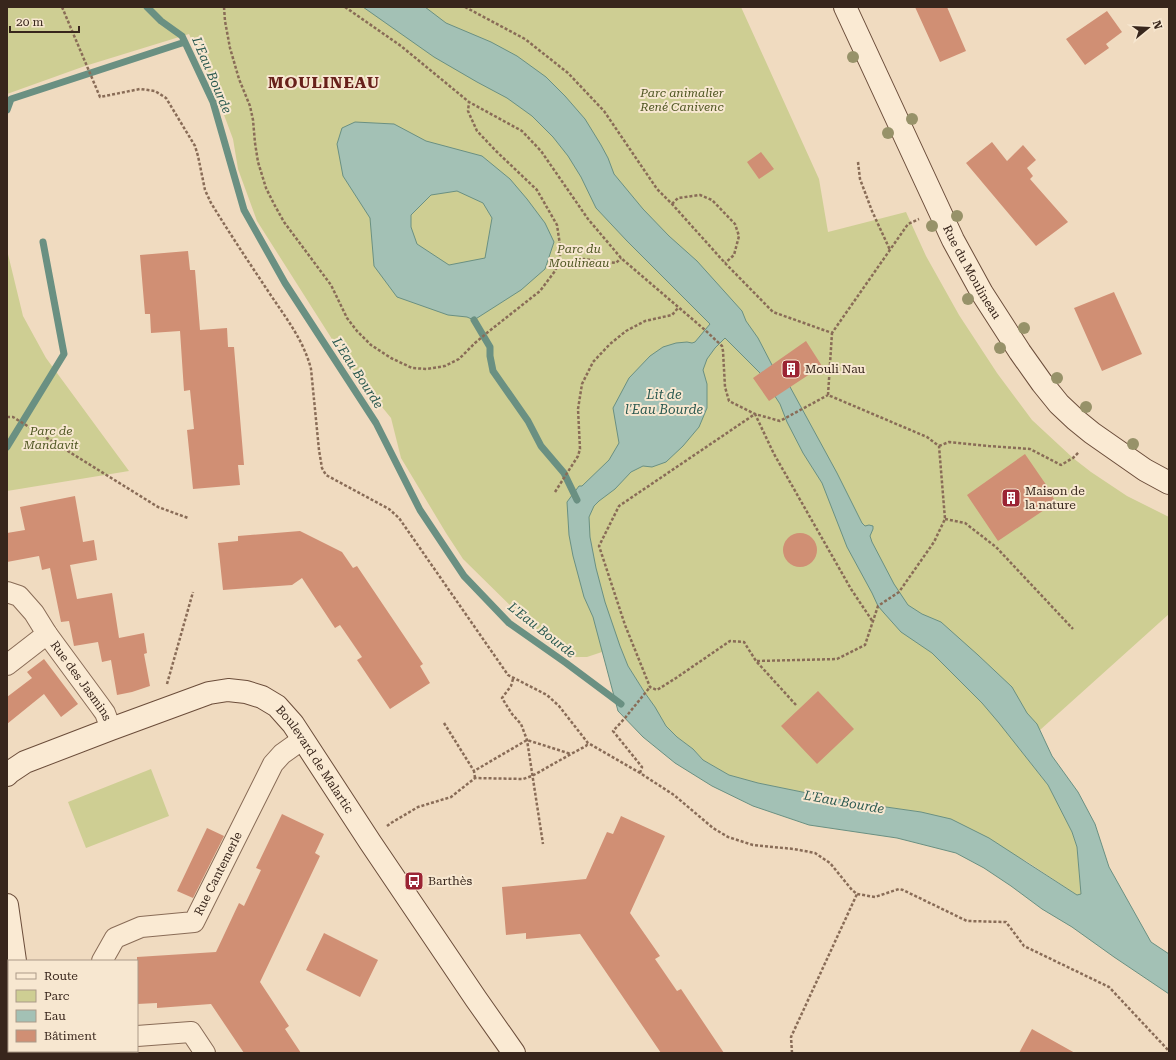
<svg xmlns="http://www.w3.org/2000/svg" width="1176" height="1060" viewBox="0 0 1176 1060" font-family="'Roboto Serif',serif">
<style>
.green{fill:#cece93}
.water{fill:#a3c1b5;stroke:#6a9082;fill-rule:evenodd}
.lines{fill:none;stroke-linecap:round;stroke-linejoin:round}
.stream{stroke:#6a9082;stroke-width:7}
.building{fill:#d08f74}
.street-casing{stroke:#896c57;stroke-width:22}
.secondary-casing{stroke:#6b4d3a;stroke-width:24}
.path{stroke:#896c57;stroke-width:2.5;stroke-dasharray:3 2;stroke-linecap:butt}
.street{stroke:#faead3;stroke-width:20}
.secondary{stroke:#faead3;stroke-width:22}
.tree{fill:#979269}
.labels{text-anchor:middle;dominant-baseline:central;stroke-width:4;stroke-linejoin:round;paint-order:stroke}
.park-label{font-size:12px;font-style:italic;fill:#4f5622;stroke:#f7e7d0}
.street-label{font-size:12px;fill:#38261c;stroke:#f7e7d0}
.poi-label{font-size:12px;fill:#38261c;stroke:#f7e7d0;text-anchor:start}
.water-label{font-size:13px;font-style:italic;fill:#2b5950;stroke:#f7e7d0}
.district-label{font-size:16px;font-weight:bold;letter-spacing:1px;fill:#67201a;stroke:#f7e7d0}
</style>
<rect width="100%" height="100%" fill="#f0dbc0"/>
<!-- green -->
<path class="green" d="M7 7H741L819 179 828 232 906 212 926 256 959 315 997 373 1032 420 1073 458 1091 472 1127 496 1169 517V614L1040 730 1018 747 1048 785 1072 832 1077 847 1081 894 1077 895 1026 861 921 812 851 802 758 783 729 775 703 760 693 749 677 737 666 726 628 666 620 646 587 657H576L563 651 524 619 463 559 446 533 401 458 391 418 351 369 257 221 238 169 233 139 211 80 189 34 85 66 7 94Z
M7 250 23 316 46 358 129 471 7 491Z
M151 769 169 816 86 848 68 802Z"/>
<!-- water -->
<path class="water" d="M363 7H425L446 23 491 42 517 56 546 77 565 96 585 119 601 145 608 158 614 174 643 209 669 236 697 261 742 311 746 321 758 338 772 365 789 385 837 473 862 523 865 526 869 525 873 526V529L870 536 872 542 894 584 908 605 922 614 941 622 978 655 1012 687 1027 713 1037 724 1052 756 1078 792 1095 824 1109 867 1151 942 1169 954V994L1114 957 1072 927 1042 909 1011 886 984 868 956 853 897 838 809 825 753 806 712 786 675 763 643 737 618 711 593 617 584 597 573 556 569 535 567 502 579 486H582L609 460 619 443 613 408 629 378 650 356 663 347 676 343 687 342 692 343 695 342 710 324 627 241 596 208 581 177 568 156 553 137 532 116 507 98 477 82 434 57ZM725 338 760 373 780 404 787 422 803 453 822 483 847 547 872 593 878 606 884 613 901 632 932 653 982 703 999 723 1048 785 1072 832 1077 847 1081 894 1077 895 989 838 951 819 921 812 851 802 758 783 729 775 703 760 693 749 677 737 666 726 655 707 645 693 628 666 620 646 605 602 596 568 590 537 589 517 594 506 599 501 615 489 631 472 643 466 652 467 666 462 683 446 699 427 707 408V384L703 370 707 359 715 348Z
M355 122 394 124 426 141 482 156 510 179 527 199 545 223 554 242 545 269 521 290 474 320 467 317 448 315 397 297 374 266 370 218 343 176 337 144 342 128ZM457 191 483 203 492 218 485 258 449 265 417 244 411 227V215L431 195Z"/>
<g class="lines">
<!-- stream -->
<path class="stream" d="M147 7 161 21 182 36 213 102 244 210 285 283 376 423 420 510 464 576 509 623 566 663 621 704
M7 110 11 99 185 42
M474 320 490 347V356L493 371 528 421 541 446 564 473 577 500
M7 447 64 354 43 242"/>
</g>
<!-- building -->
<path class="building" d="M915 7H947L966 51 940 62Z
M1107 11 1122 32 1106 44 1109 48 1085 65 1066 39Z
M992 142 1007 161 1023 145 1036 160 1027 168 1033 176 1030 179 1068 222 1036 246 966 163Z
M761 152 774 169 759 179 747 162Z
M188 251 190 270H195L200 330 227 328 228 347H234L244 465H238L240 485 193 489 187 430 194 429 190 390 184 391 180 331 151 333 150 314H145L140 255Z
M1114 292 1142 354 1102 371 1074 308Z
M806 341 822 366 769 401 753 378Z
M1025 454 1049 489 1048 490 1056 502 998 541 967 495Z
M75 496 83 542 94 540 97 560 70 565 77 599 112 593 119 638 144 633 147 653 144 654 150 686 132 692 117 695 111 660 102 662 98 642 74 646 69 621 61 622 50 568 42 570 39 556 7 562V533L25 530 20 507Z
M300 531 342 552 353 568 357 566 423 664 420 666 430 683 390 709 357 660 362 657 340 625 335 628 302 578 292 585 223 590 218 543 238 541V536Z
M783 550a17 17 0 1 1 34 0a17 17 0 1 1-34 0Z
M44 659 78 704 61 717 44 694 7 724V697L32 678 27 672Z
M818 691 854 729 817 764 781 726Z
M282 814 324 834 315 853 320 856 260 982 289 1026 285 1029 301 1053H244L211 1004 157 1008V1003L137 1004V957L216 952 239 903 244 906 261 870 256 868Z
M621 816 665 836 630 913 660 956 655 959 677 991 681 989 724 1053H661L580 934 526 939V933L506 935 502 887 586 879 607 832 613 834Z
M207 828 224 836 193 898 177 891Z
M324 933 378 960 360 997 306 970Z
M1032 1029 1075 1053H1019Z"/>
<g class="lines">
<!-- street casing -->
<g class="street-casing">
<g id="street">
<path id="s1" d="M7 592 19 596 34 613 47 634 100 706 105 713 111 729"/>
<path d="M7 665 47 634"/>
<path id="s2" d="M102 961 115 938 141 927 194 922 273 764 282 754 303 739"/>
<path d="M137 1036 191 1032 205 1053"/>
</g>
</g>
<!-- secondary casing -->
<g class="secondary-casing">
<g id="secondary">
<path id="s3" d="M845 7 953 240 982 293 1020 352 1042 383 1059 404 1076 420 1092 433 1145 470 1169 483"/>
<path id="s4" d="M7 775 10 772 25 762 111 729 209 693 228 690 246 692 262 697 277 706 293 724 370 842 476 999 514 1053"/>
<path d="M7 905 15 961"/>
<path d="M28 1051 29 1053"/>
</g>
</g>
<!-- path -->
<path class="path" d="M62 7 100 97 140 89 155 91 166 98 195 146 198 156 205 190 211 203C230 234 250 264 270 294 286 318 304 341 311 369L319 450 322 468 326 475 389 509 399 518 508 675 547 695 559 706 584 738 588 743 640 773 674 795 713 828 728 837 753 845 794 849 815 853 830 863 852 890 857 894 875 897 899 889 903 890 967 921 1006 922 1024 946 1109 987 1169 1051
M224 7 225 21 230 48 239 79 250 106 253 120 255 143 258 162 266 188 274 204 284 222 331 285 347 318 357 331 371 345 391 358 412 368 427 369 445 366 459 359 475 343 488 332 540 291 555 271 560 259V245L557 225 537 190 496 151 477 131 468 111 469 102
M345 7 401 46 469 102 522 131 541 151 588 219 621 258 705 330 722 346 723 351 725 387 729 401 755 414 780 421 828 395
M465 7 525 39 568 73 604 111 657 189 672 204 725 263 773 312 832 333 908 224 919 219
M858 162 860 179 872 211 890 250
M672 204 678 198 700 195 712 200 735 224 739 236 734 255 725 263
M558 264 562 265 584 259 616 263 621 258
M7 417H13L158 507 188 518
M939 446 949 442 989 446 1030 449 1061 465 1073 458 1079 452
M555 492 578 456 580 449 578 409 582 384 593 362 610 344 626 331 645 321 672 315 678 308
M945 519 965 523 996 547 1073 629
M757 661 837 659 865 645 878 606 899 592 934 542 945 519 939 446 927 437 828 395 832 333
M513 679 511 686 502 698 512 714 521 724 527 740 543 844
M167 684 193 592
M796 705 756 661 744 642 730 641 676 678 657 690 650 687 625 625 599 546 619 506 755 414 774 454 851 589 873 622
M444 723 474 771
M640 773 642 767 613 731 625 718 650 687
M475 778 474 771 527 740 571 754
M387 826 391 823 418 807 451 797 475 778 523 779 532 776 571 754 586 746 588 743
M792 1053 791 1037 857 894"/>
<!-- street -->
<use href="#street" class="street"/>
<!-- secondary -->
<use href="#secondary" class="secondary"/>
</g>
<!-- trees -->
<g class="tree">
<circle cx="853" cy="57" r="6"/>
<circle cx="912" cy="119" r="6"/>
<circle cx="888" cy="133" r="6"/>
<circle cx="957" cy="216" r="6"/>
<circle cx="932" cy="226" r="6"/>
<circle cx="968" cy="299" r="6"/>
<circle cx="1024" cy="328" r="6"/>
<circle cx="1000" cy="348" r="6"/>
<circle cx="1057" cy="378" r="6"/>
<circle cx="1086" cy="407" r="6"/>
<circle cx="1133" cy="444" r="6"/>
</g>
<!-- icons -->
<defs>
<g id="building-square" transform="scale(1)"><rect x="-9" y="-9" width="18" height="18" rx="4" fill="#9b2434" stroke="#f7e7d0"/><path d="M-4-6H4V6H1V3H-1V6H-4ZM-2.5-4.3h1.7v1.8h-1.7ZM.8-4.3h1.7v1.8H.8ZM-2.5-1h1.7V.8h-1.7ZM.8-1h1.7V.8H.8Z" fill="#fff"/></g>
<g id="bus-square" transform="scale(1)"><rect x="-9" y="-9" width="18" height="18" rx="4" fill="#9b2434" stroke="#f7e7d0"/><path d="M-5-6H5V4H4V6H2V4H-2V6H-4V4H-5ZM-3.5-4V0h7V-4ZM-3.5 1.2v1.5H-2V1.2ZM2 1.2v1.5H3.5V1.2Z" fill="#fff"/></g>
</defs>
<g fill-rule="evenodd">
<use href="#building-square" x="791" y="369"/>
<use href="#building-square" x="1011" y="498"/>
<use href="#bus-square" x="414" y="881"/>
</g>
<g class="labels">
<!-- park labels -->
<g class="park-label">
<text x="682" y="93">Parc animalier<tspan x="682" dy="14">René Canivenc</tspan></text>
<text x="579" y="249">Parc du<tspan x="579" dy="14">Moulineau</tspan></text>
<text x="51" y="431">Parc de<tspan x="51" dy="14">Mandavit</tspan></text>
</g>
<!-- street labels -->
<g class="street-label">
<text stroke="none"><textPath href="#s3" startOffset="294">Rue du Moulineau</textPath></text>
<text stroke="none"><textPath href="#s1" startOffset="118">Rue des Jasmins</textPath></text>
<text stroke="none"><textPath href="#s4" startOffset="356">Boulevard de Malartic</textPath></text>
<text stroke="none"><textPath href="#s2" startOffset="162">Rue Cantemerle</textPath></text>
</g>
<!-- poi labels -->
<g class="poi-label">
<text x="805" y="369">Mouli Nau</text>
<text x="1025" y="491">Maison de<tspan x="1025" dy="14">la nature</tspan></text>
<text x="428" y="881">Barthès</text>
</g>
<!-- water labels -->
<g class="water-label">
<text transform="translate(212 75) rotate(67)">L'Eau Bourde</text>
<text transform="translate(358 373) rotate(57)">L'Eau Bourde</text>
<text x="664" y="394">Lit de<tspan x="664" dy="15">l'Eau Bourde</tspan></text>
<text transform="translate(542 630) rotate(38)">L'Eau Bourde</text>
<text transform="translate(844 802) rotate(10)">L'Eau Bourde</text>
</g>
<!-- district labels -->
<g class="district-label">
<text x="324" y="82">MOULINEAU</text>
</g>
</g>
<!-- border -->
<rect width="1176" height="1060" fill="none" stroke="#38261c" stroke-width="16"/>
<!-- legend -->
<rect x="8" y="960" width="130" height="92" fill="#f7e7d0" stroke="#ab9a88"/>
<rect x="16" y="973" width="20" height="6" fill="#faead3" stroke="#ab9a88"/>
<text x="44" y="980" font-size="12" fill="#38261c">Route</text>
<rect x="16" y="990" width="20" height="12" fill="#cece93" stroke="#ab9a88"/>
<text x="44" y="1000" font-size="12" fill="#38261c">Parc</text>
<rect x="16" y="1010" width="20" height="12" fill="#a3c1b5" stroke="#ab9a88"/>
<text x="44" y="1020" font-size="12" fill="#38261c">Eau</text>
<rect x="16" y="1030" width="20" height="12" fill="#d08f74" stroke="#ab9a88"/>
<text x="44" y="1040" font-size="12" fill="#38261c">Bâtiment</text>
<!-- north arrow -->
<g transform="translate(1148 28) rotate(72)" stroke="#f7e7d0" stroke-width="3" paint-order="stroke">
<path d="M0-3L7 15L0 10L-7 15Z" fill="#38261c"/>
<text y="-6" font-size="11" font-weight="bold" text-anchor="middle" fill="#38261c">N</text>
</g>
<!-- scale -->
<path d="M10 26v6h69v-6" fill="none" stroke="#38261c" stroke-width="2"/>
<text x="16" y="26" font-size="12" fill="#38261c" stroke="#f7e7d0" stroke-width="3" paint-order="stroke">20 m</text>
</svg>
